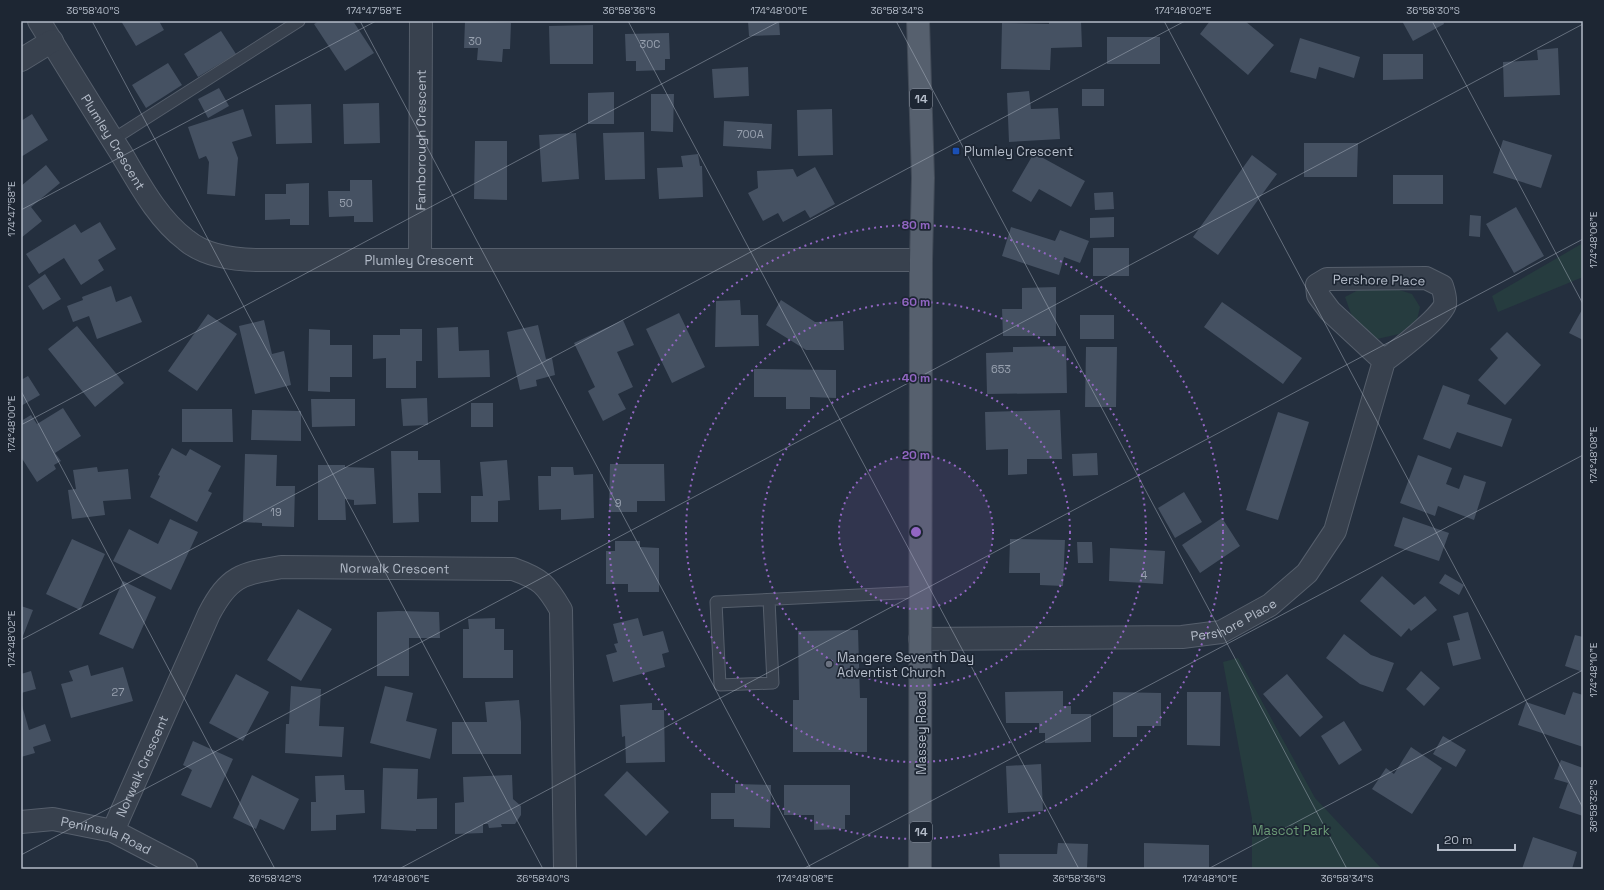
<svg xmlns="http://www.w3.org/2000/svg" width="1604" height="890" viewBox="0 0 1604 890" font-family="'Space Grotesk',sans-serif">
<style>
.green{fill:#263c3f}
.building{fill:#455162}
.lines{fill:none;stroke-linecap:round;stroke-linejoin:round}
.lane-casing{stroke:#565f6c;stroke-width:13}
.street-casing{stroke:#565f6c;stroke-width:24}
.primary-casing{stroke:#414a57;stroke-width:24}
.lane{stroke:#38414e;stroke-width:11}
.street{stroke:#38414e;stroke-width:22}
.primary{stroke:#56606e;stroke-width:22}
.ticks{fill:none;stroke:#b4bcc9;stroke-width:1;stroke-opacity:0.45}
.ring{fill:none;stroke:#9266c3;stroke-width:2;stroke-dasharray:2 4}
.transit-dot{fill:#1a4fb4;stroke:#1d2633;stroke-width:1.5}
.worship-dot{fill:#6b7280;stroke:#1d2633;stroke-width:1.5}
.labels{text-anchor:middle;dominant-baseline:central;stroke-width:3.5;stroke-linejoin:round;paint-order:stroke}
.number-label{font-size:11px;fill:#98a1af}
.shield{fill:#1d2633;stroke:#878f9c;stroke-width:1}
.shield-label{font-size:12px;font-weight:bold;fill:#b4bcc9}
.street-label{font-size:13px;fill:#b4bcc9;stroke:#1d2633}
.poi-label{font-size:13px;fill:#b4bcc9;stroke:#1d2633;text-anchor:start}
.park-label{font-size:13px;fill:#6b9a76;stroke:#1d2633}
.centre{fill:#9266c3;stroke:#1d2633;stroke-width:2}
.ring-label{font-size:12px;text-anchor:middle;font-weight:bold;fill:#9266c3;stroke:#1d2633;stroke-width:3.5;stroke-linejoin:round;paint-order:stroke}
.neatline{fill:none;stroke:#b4bcc9;stroke-width:1.5}
.ticks-label{font-size:10px;text-anchor:middle;fill:#b4bcc9}
</style>
<rect width="100%" height="100%" fill="#242f3e"/>
<!-- green -->
<path class="green" d="M1583 243V277L1498 312 1492 296Z
M1362 288H1393L1412 294 1420 307 1417 320 1399 334 1377 339 1355 325 1345 297Z
M1238 658 1315 798 1382 869H1252V819L1223 662Z"/>
<!-- building -->
<path class="building" d="M121 21H159L164 30 136 46Z
M319 21H353L374 53 345 71 314 24Z
M465 21 511 23 510 49H503L502 62 477 60 478 48H464Z
M748 21H779L780 35 749 36Z
M1049 21H1081L1082 47 1051 48 1050 70 1001 69 1002 23 1049 24Z
M1210 21H1245L1274 45 1248 75 1200 34Z
M1402 21H1443L1444 24 1413 41Z
M593 25V64H550L549 26Z
M221 31 236 54 198 77 184 54Z
M669 33 670 59H665V70L636 71V61H626L625 34Z
M1107 37H1160V64H1107Z
M1300 38 1360 57 1354 78 1319 67 1316 79 1290 72Z
M1558 48 1560 95 1504 97 1503 62 1538 60 1537 50Z
M1383 54H1423V79L1383 80Z
M168 63 182 85 146 108 132 85Z
M748 67 749 96 714 98 712 69Z
M219 88 229 106 208 118 198 99Z
M1082 89H1104V106H1082Z
M1029 91 1031 109 1058 108 1060 139 1009 142 1007 93Z
M614 92V124H588V93Z
M651 94H674L673 132 651 131Z
M379 103 380 143 344 144 343 104Z
M311 104 312 143 276 144 275 105Z
M243 109 252 136 232 142 238 158 235 196 207 194 209 162 206 156 199 159 188 127Z
M832 109 833 155 798 156 797 110Z
M32 114 48 140 21 157V121Z
M724 121 772 124 771 149 723 146Z
M644 132 645 179 605 180 603 133Z
M576 133 579 179 542 182 539 135Z
M1503 140 1552 155 1541 188 1493 173Z
M475 141H507V200L474 199Z
M1304 143H1358L1357 177H1304Z
M1034 153 1085 181 1071 207 1039 189 1031 202 1012 191Z
M698 154 700 166H702L703 197 659 199 657 168 683 167 681 156Z
M1252 155 1277 174 1218 255 1193 237Z
M46 165 60 183 31 207 42 221 21 238V186Z
M815 167 835 204 810 218 805 210 783 222 778 213 763 221 748 193 758 188 757 171 793 169 797 177Z
M1393 175H1443V204H1393Z
M350 180H372L373 222H354V216L329 217 328 191H350Z
M309 183V225H290V219L265 220V194H286V184Z
M1113 192 1114 209 1095 210 1094 193Z
M1516 207 1544 256 1514 273 1486 224Z
M1470 215 1481 216 1480 237 1469 236Z
M1114 217V237L1090 238V218Z
M100 222 116 249 98 260 104 270 81 285 64 258 39 274 26 254 75 224 81 233Z
M1011 227 1055 241 1060 230 1089 241 1080 263 1064 257 1059 275 1002 256Z
M1093 248H1129V276H1093Z
M45 274 61 299 43 310 28 286Z
M111 286 116 302 131 296 142 322 97 339 89 316 73 322 67 306 83 300 82 297Z
M1056 287V336H1003L1002 309H1022V288Z
M740 300 741 315H758L759 346 715 347 716 301Z
M781 300 815 322 843 321 844 350H806L766 325Z
M1222 302 1302 358 1283 384 1204 327Z
M1583 308V340L1569 333Z
M679 313 705 367 672 383 646 329Z
M208 314 237 334 197 391 168 371Z
M1080 315H1114V339H1080Z
M264 320 272 354 284 351 291 385 255 394 239 326Z
M623 320 634 345 617 352 633 387 618 394 626 409 603 421 588 391 595 387 574 343Z
M538 325 546 359 552 358 555 375 536 380 537 386 520 390 507 332Z
M77 326 124 383 95 407 48 349Z
M458 327 459 351 489 350 490 377 438 378 437 328Z
M309 329 330 330V345H352V377H330V392L308 391Z
M400 329H422V361H416V388H386V358L373 359V335H400Z
M1507 332 1541 365 1505 405 1478 380 1498 358 1490 349Z
M1066 346 1067 393 987 394 986 353 1013 352V347Z
M1086 347H1117L1116 407H1085Z
M754 369 836 370V398L810 397V409H786V397H754Z
M28 376 40 395 21 406V380Z
M1443 385 1470 395 1467 404 1512 419 1502 447 1457 432 1450 449 1423 439Z
M427 398 428 425 403 426 401 399Z
M311 399H355V426L312 427Z
M471 403H493V427H471Z
M63 408 81 436 55 453 61 461 54 465 56 469 37 482 21 457V421L31 415 37 424Z
M182 409H232L233 442H182Z
M252 410 301 411V441L251 440Z
M1060 410 1062 459H1027V474L1008 475V449L986 450 985 412Z
M1278 412 1309 422 1278 520 1246 510Z
M172 448 186 456 190 449 221 466 208 491 212 493 197 522 150 497 160 476 158 475Z
M391 451H418V460H440L441 493H418L419 522 393 523Z
M1097 453 1098 475 1073 476 1072 454Z
M245 454 277 455 276 486H295L294 527 262 526V523L243 522Z
M1418 455 1452 468 1446 484 1459 489 1464 475 1486 482 1474 520 1438 506 1435 516 1400 503Z
M507 460 510 500 498 501V522H471V496H483L480 462Z
M610 464H664L665 501H637V512H609Z
M318 465H345V467L374 468 376 504 354 505V500L345 499 346 520H318Z
M97 467 98 472 128 469 131 499 103 501 105 515 72 519 68 490 76 489 73 470Z
M551 467H573L574 475 593 474 594 518 561 520V509L539 510 538 476H551Z
M1184 492 1202 522 1175 538 1158 508Z
M1403 517 1449 533 1439 561 1394 546Z
M1222 518 1240 546 1200 573 1182 545Z
M170 519 198 532 171 590 113 561 129 529 158 544Z
M72 539 105 554 80 610 46 594Z
M1010 539 1065 540 1063 586 1040 585V573H1009Z
M615 541H640V547L659 548V592H628V584H606V551H615Z
M1077 542H1092L1093 563H1078Z
M1110 548 1165 551 1163 584 1109 581Z
M1445 574 1464 585 1459 595 1439 583Z
M1382 576 1414 605 1425 596 1437 610 1411 631 1409 628 1401 637 1360 601Z
M123 581 156 597 133 649 99 634Z
M21 606 33 610 21 641Z
M298 609 332 629 301 681 267 660Z
M398 611 439 612 440 638H409V676H377V612Z
M1468 612 1481 659 1453 666 1447 643 1460 640 1453 616Z
M495 618V629H504V650H513V678H463V629H469L468 619Z
M638 618 643 636 663 631 669 652 662 654 665 667 613 682 606 655 617 652 614 644 618 643 613 624Z
M858 630 860 698H867V752H793V700H799L798 631Z
M1344 634 1371 655 1394 663 1383 692 1360 684 1326 658Z
M1575 635 1583 637V672L1565 666Z
M88 665 91 676 123 667 133 701 71 718 61 684 73 681 69 671Z
M31 671 36 689 21 693V674Z
M1421 671 1440 688 1424 706 1406 689Z
M236 674 269 692 243 741 209 723Z
M1287 674 1323 717 1300 737 1263 694Z
M291 686 321 689 319 726 344 727 342 757 285 753 286 724H289Z
M385 686 413 693 406 721 437 729 430 759 370 743Z
M1063 691V706H1071V714H1091V742L1045 743V733H1039V723H1006L1005 692Z
M1113 692 1161 693V726H1137V737H1113Z
M1187 692H1221L1220 746 1187 745Z
M1573 692 1583 695V747L1518 725 1526 702 1565 715Z
M519 700 521 722V754H452V722H487L485 702Z
M21 702 29 730 45 724 51 741 33 747 35 753 21 757Z
M652 703V710H664L665 762 626 763 625 736 622 737 620 705Z
M1344 721 1362 750 1339 765 1321 736Z
M1443 736 1466 750 1456 767 1433 754Z
M193 741 233 759 211 808 181 795 192 770 183 765Z
M1411 747 1442 768 1412 814 1372 789 1386 768 1394 774Z
M1561 760 1583 768V816L1559 808 1568 783 1554 779Z
M1041 764 1043 811 1008 813 1006 766Z
M383 768 418 769 417 799 437 798V829H416V831L381 829Z
M627 771 669 812 646 836 604 795Z
M252 775 299 799 284 830 260 819 256 829 233 818Z
M344 775 345 790H364L365 813 336 815V830L311 831V802H316L315 776Z
M512 775 513 799 521 806V815L515 824H501L502 827 489 828 488 824H483V833L455 834V803L464 802 463 777Z
M735 784 771 785 770 828 734 827V819H711V793H735Z
M784 785H850V815H845V829L814 830V815H784Z
M1533 837 1577 852 1572 869H1522Z
M1058 843 1088 844 1087 869H1000L999 854H1057Z
M1144 843 1209 845V869H1144Z"/>
<g class="lines">
<!-- lane casing -->
<g class="lane-casing">
<path id="lane" d="M112 140 299 21
M769 600 773 683 720 685 716 602 920 592"/>
</g>
<!-- street casing -->
<g class="street-casing">
<g id="street">
<path id="s1" d="M39 21C66 65 93 109 121 153 139 183 157 218 186 240 206 257 235 260 260 260H921"/>
<path d="M21 60 52 41"/>
<path id="s2" d="M420 259 421 21"/>
<path id="s3" d="M920 639 1182 637 1221 632 1270 605 1307 573 1335 531 1384 361C1396 352 1442 317 1445 304 1446 298 1444 292 1442 286L1426 278 1327 279 1317 285 1318 295 1330 311 1384 361"/>
<path id="s4" d="M21 822 53 819 113 831 186 869"/>
<path id="s5" d="M113 831 209 614C229 576 241 574 281 567L513 569C541 579 546 584 561 610L565 869"/>
</g>
</g>
<!-- primary casing -->
<g class="primary-casing">
<path id="primary" d="M918 21 923 178 921 260 920 869"/>
</g>
<!-- lane -->
<use href="#lane" class="lane"/>
<!-- street -->
<use href="#street" class="street"/>
<!-- primary -->
<use href="#primary" class="primary"/>
</g>
<!-- ticks -->
<path class="ticks" d="M92 21 543 869M360 21 811 869M628 21 1079 869M896 21 1347 869M1164 21 1583 808M1432 21 1583 304M21 210 376 21M21 391 275 869M21 425 780 21M21 640 1185 21M21 855 1583 24M399 869 1583 239M803 869 1583 455M1208 869 1583 670"/>
<!-- distance rings -->
<circle cx="916" cy="532" r="77" fill="#9266c3" fill-opacity=".12"/>
<g class="ring">
<circle cx="916" cy="532" r="77"/>
<circle cx="916" cy="532" r="154"/>
<circle cx="916" cy="532" r="230"/>
<circle cx="916" cy="532" r="307"/>
</g>
<!-- markers -->
<rect class="transit-dot" x="952" y="147" width="8" height="8" rx="2"/>
<circle class="worship-dot" cx="829" cy="664" r="4"/>
<g class="labels">
<!-- number labels -->
<g class="number-label">
<text x="475" y="41">30</text>
<text x="650" y="44">30C</text>
<text x="750" y="134">700A</text>
<text x="346" y="203">50</text>
<text x="1001" y="369">653</text>
<text x="618" y="503">9</text>
<text x="276" y="512">19</text>
<text x="1144" y="575">4</text>
<text x="118" y="692">27</text>
</g>
<!-- shield labels -->
<g class="shield">
<rect x="910" y="89" width="22" height="20" rx="3"/>
<rect x="910" y="822" width="22" height="20" rx="3"/>
</g>
<g class="shield-label">
<text x="921" y="99">14</text>
<text x="921" y="832">14</text>
</g>
<!-- street labels -->
<g class="street-label">
<text stroke="none"><textPath href="#s2" startOffset="119">Farnborough Crescent</textPath></text>
<text stroke="none"><textPath href="#s1" startOffset="142">Plumley Crescent</textPath></text>
<text stroke="none"><textPath href="#s1" startOffset="502">Plumley Crescent</textPath></text>
<text transform="translate(1379 280) rotate(1)">Pershore Place</text>
<text stroke="none"><textPath href="#s5" startOffset="442">Norwalk Crescent</textPath></text>
<text stroke="none"><textPath href="#s3" startOffset="317">Pershore Place</textPath></text>
<text transform="translate(921 733) rotate(-90)">Massey Road</text>
<text stroke="none"><textPath href="#s5" startOffset="71">Norwalk Crescent</textPath></text>
<text stroke="none"><textPath href="#s4" startOffset="88">Peninsula Road</textPath></text>
</g>
<!-- poi labels -->
<g class="poi-label">
<text x="964" y="151">Plumley Crescent</text>
<text x="837" y="657">Mangere Seventh Day<tspan x="837" dy="15">Adventist Church</tspan></text>
</g>
<!-- park labels -->
<g class="park-label">
<text x="1291" y="830">Mascot Park</text>
</g>
</g>
<circle cx="916" cy="532" r="6" class="centre"/>
<g class="ring-label">
<text x="916" y="229">80 m</text>
<text x="916" y="306">60 m</text>
<text x="916" y="382">40 m</text>
<text x="916" y="459">20 m</text>
</g>
<!-- border -->
<rect width="1604" height="890" fill="none" stroke="#1d2633" stroke-width="44"/>
<!-- scale -->
<path d="M1438 844v6h77v-6" fill="none" stroke="#b4bcc9" stroke-width="2"/>
<text x="1444" y="844" font-size="12" fill="#b4bcc9" stroke="#1d2633" stroke-width="3" paint-order="stroke">20 m</text>
<rect x="22" y="22" width="1560" height="846" class="neatline"/>
<g class="ticks-label">
<text x="93" y="14">36°58'40"S</text>
<text x="374" y="14">174°47'58"E</text>
<text x="629" y="14">36°58'36"S</text>
<text x="779" y="14">174°48'00"E</text>
<text x="897" y="14">36°58'34"S</text>
<text x="1183" y="14">174°48'02"E</text>
<text x="1433" y="14">36°58'30"S</text>
<text transform="translate(11 209) rotate(-90)" y="4">174°47'58"E</text>
<text transform="translate(1593 240) rotate(-90)" y="4">174°48'06"E</text>
<text transform="translate(11 424) rotate(-90)" y="4">174°48'00"E</text>
<text transform="translate(1593 455) rotate(-90)" y="4">174°48'08"E</text>
<text transform="translate(11 639) rotate(-90)" y="4">174°48'02"E</text>
<text transform="translate(1593 670) rotate(-90)" y="4">174°48'10"E</text>
<text transform="translate(1593 806) rotate(-90)" y="4">36°58'32"S</text>
<text x="275" y="882">36°58'42"S</text>
<text x="401" y="882">174°48'06"E</text>
<text x="543" y="882">36°58'40"S</text>
<text x="805" y="882">174°48'08"E</text>
<text x="1079" y="882">36°58'36"S</text>
<text x="1210" y="882">174°48'10"E</text>
<text x="1347" y="882">36°58'34"S</text>
</g>
</svg>
